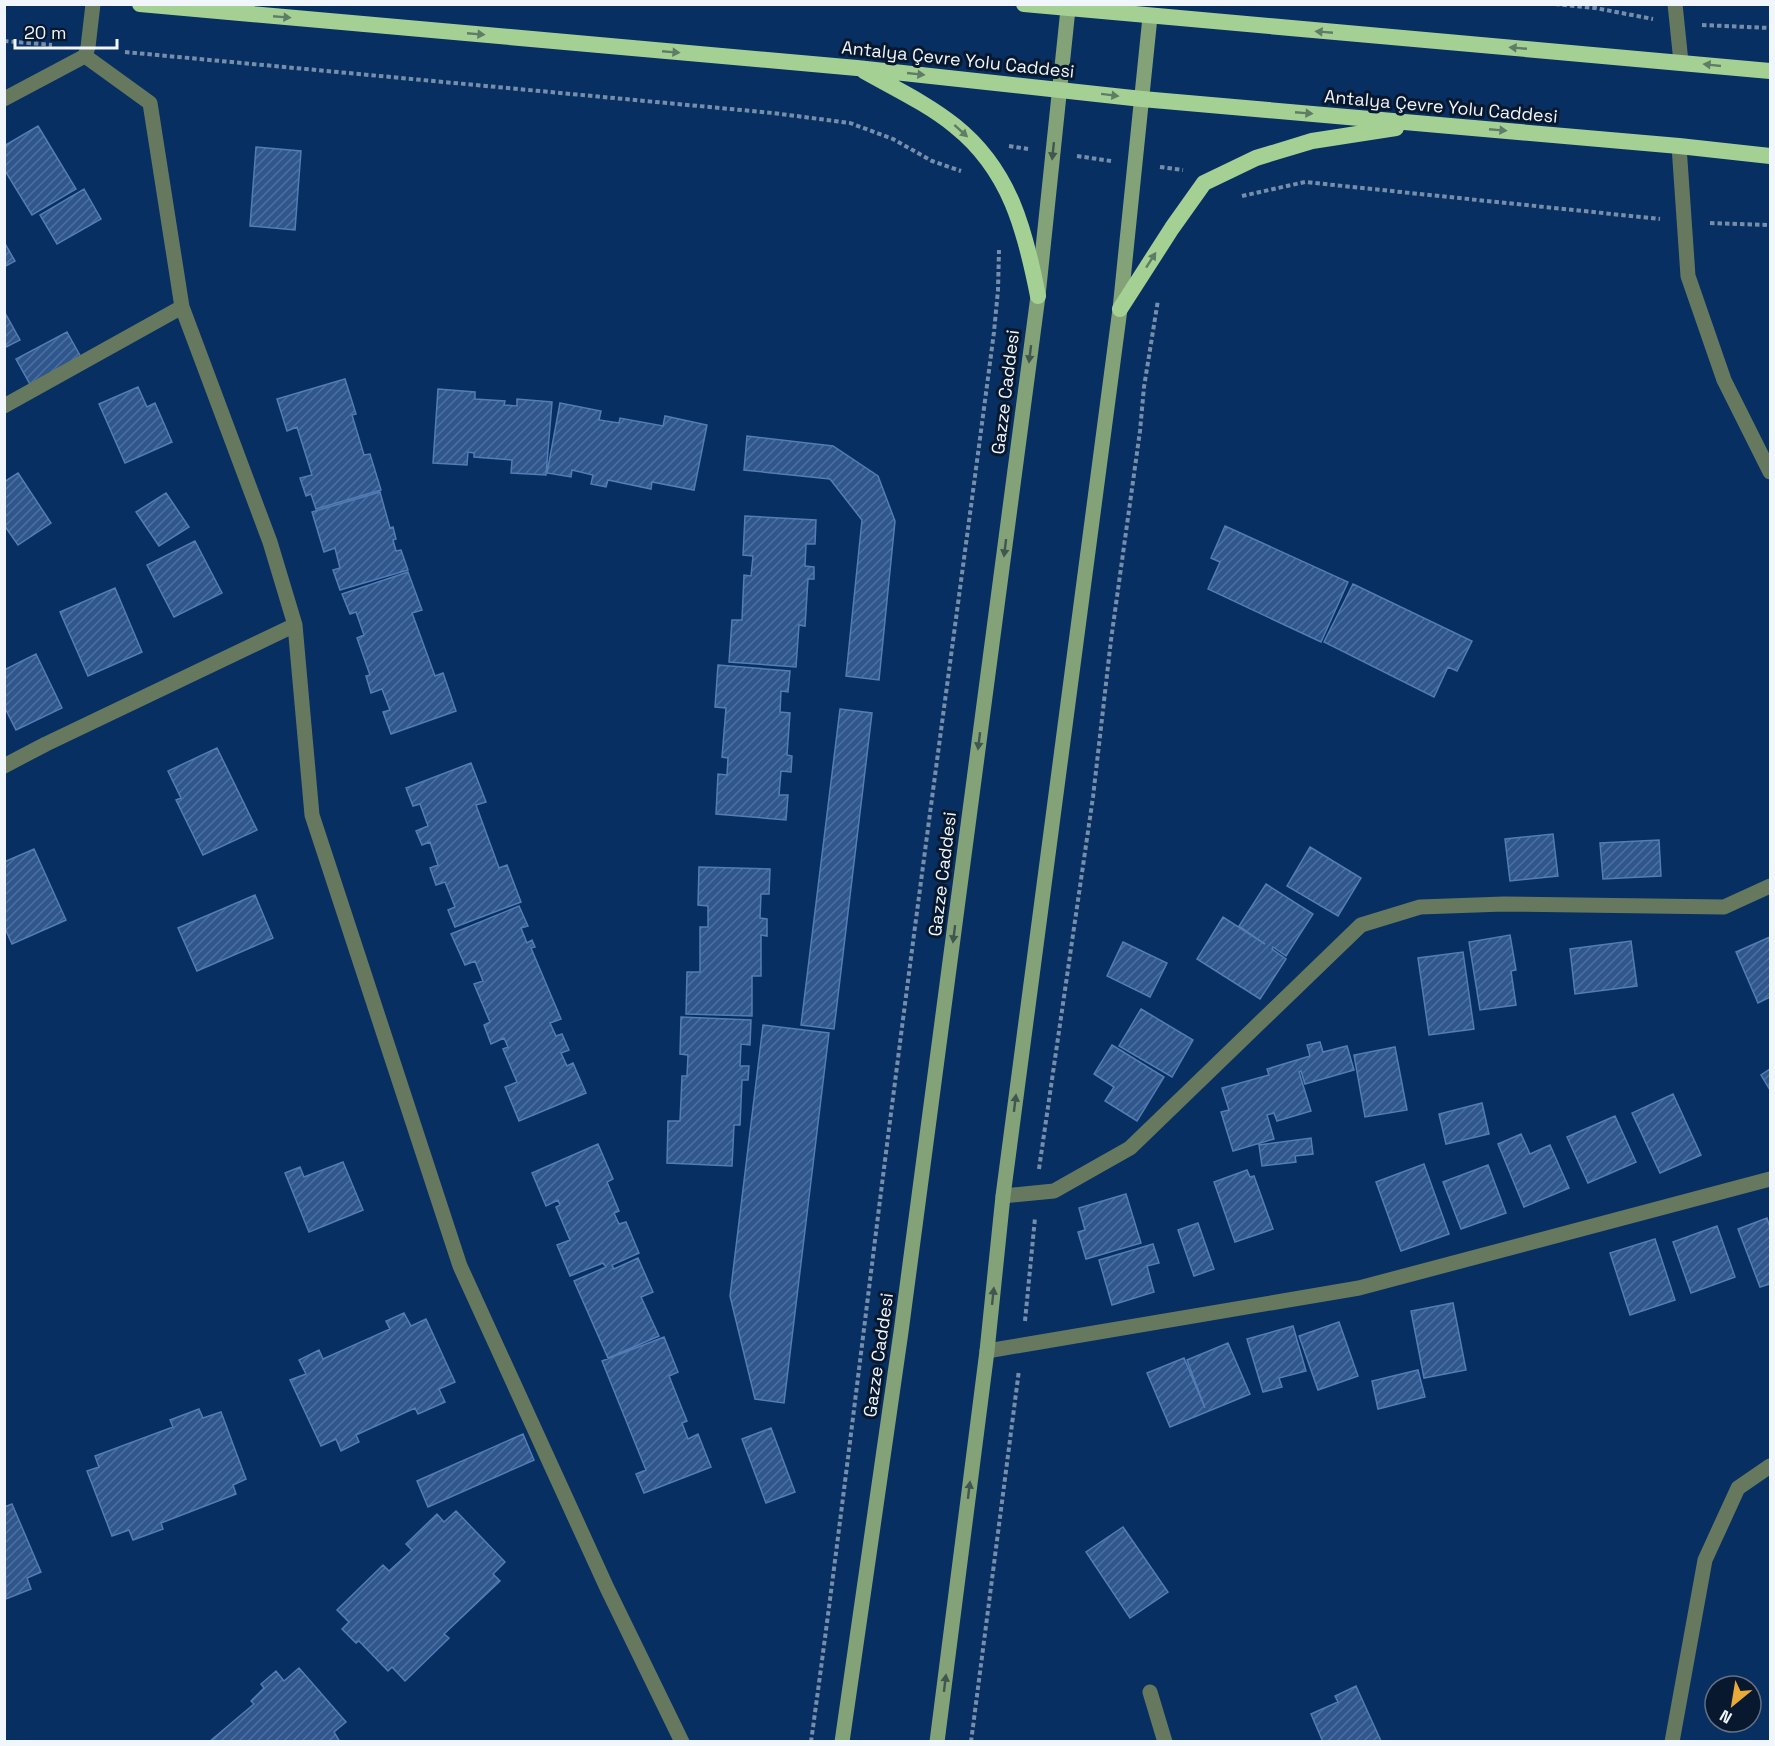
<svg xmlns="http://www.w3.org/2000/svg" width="1775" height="1746" viewBox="0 0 1775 1746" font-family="'Space Grotesk',sans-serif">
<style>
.building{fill:url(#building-hatch);stroke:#547db5;stroke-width:1.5}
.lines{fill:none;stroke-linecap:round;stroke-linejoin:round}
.path{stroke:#778eab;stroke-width:4;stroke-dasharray:4.5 3;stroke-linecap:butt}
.minor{stroke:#66795f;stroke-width:15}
.tertiary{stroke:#66795f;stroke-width:15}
.secondary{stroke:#84a278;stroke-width:15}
.trunk{stroke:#a5d094;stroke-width:16}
.oneway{fill:#5e7d67}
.oneway2{fill:#405650}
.labels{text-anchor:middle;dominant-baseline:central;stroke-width:6;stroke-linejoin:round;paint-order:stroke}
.street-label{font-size:18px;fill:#f1f5fc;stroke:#08182f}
</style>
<defs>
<pattern id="building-hatch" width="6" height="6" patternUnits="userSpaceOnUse" patternTransform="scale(1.5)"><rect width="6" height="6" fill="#30578d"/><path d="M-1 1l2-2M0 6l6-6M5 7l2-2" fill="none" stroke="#4e709e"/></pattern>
</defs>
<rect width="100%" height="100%" fill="#072f61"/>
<!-- building -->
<path class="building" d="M38 126 76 189 32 215 4 169V146Z
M256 147 301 151 295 230 250 226Z
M84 189 101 219 57 244 40 215Z
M4 242 15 261 4 267Z
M4 311 20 340 4 348Z
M67 332 82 359 31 386 16 359Z
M345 379 356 414 352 415 364 455 370 454 381 490 316 509 311 494 306 496 300 478 312 475 297 427 287 431 277 399Z
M138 387 147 407 155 403 172 442 125 463 99 404Z
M438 389 475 392V399L505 401 504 405 517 406V399L552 402 546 475 511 473 512 460 474 457V453L468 452 467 465 433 463Z
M560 403 601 411 599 420 619 423 620 418 663 426 665 416 707 425 694 490 652 482 651 489 608 480 606 487 591 484 593 475 572 470 571 477 547 473Z
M747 436 833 446 878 476 895 521 879 680 846 676 862 520 830 479 744 470Z
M18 473 51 523 18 545 4 525V482Z
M380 492 390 528 393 527 396 539 393 540 396 551 401 550 408 570 340 590 333 570 340 568 335 548 324 552 312 512Z
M166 493 189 527 159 546 136 512Z
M745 516 816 520 815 544H806L805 566 814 567V579H808L805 626 799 625 796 667 729 662 732 620H742L744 575 751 576 753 556 743 555Z
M1225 526 1348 582 1321 642 1208 589 1220 562 1211 558Z
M195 541 222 593 174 617 147 565Z
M408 572 422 610 412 613 435 676 443 673 456 711 391 734 383 712 390 710 382 689 371 693 366 676 370 675 357 638 364 635 356 612 350 614 342 594Z
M1353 584 1472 641 1457 671 1448 667 1434 697 1324 642Z
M115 588 142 652 88 676 60 612Z
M36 654 62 708 16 730 4 706V670Z
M718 665 790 671 788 692 781 691 780 712 790 713 787 755 792 756 791 772 781 771 779 795H788L786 820 716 814 718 774 727 775 728 758 722 757 726 708 715 707Z
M840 709 872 713 834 1029 801 1025Z
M217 748 257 830 203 855 176 800 181 798 168 771Z
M471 763 486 802 476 805 499 868 507 865 521 902 455 927 448 910 455 907 445 882 436 885 430 868 438 865 430 842 422 845 416 831 428 826 420 804 413 806 406 788Z
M1553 834 1558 876 1510 881 1505 839Z
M1659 840 1661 876 1603 879 1600 843Z
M1310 847 1361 878 1338 916 1287 886Z
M34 849 66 920 12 944 4 926V862Z
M699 867 770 869 769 894H761L760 918 767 919V936L761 935V976H752V1016L686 1014 687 972H700V927H708V906L698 905Z
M1266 884 1313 914 1286 956 1273 947 1272 949 1286 959 1260 999 1197 959 1223 917 1265 944 1239 926Z
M255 895 273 938 197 971 178 928Z
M519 906 528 926 521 928 527 943 532 940 535 947 531 948 561 1019 550 1023 556 1036 562 1034 569 1050 561 1053 567 1066 573 1063 586 1093 519 1121 505 1087 517 1082 503 1049 508 1047 504 1038 491 1044 484 1025 490 1022 474 984 483 981 475 961 465 965 451 934Z
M1510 935 1516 970 1511 971 1516 1005 1480 1010 1469 942Z
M1770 937V997L1758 1003 1736 952Z
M1631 941 1637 986 1575 994 1570 949Z
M1123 942 1167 963 1150 997 1107 976Z
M1463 952 1474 1029 1429 1035 1418 958Z
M1141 1009 1193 1040 1172 1077 1119 1046Z
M681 1017 751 1020 750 1045 741 1044 740 1066H749L748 1080H742L740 1125H734L732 1166 667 1163 668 1121H680L682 1076H687L688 1055 680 1054Z
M763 1025 829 1033 784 1403 755 1399 730 1296Z
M1320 1042 1323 1052 1347 1046 1354 1070 1305 1084 1301 1071 1299 1072 1311 1111 1277 1121 1274 1113 1267 1115 1274 1139 1233 1151 1221 1112 1229 1110 1222 1088 1269 1075 1267 1069 1310 1056 1307 1045Z
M1112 1045 1164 1077 1137 1121 1105 1101 1114 1087 1094 1074Z
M1395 1047 1407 1110 1365 1117 1354 1055Z
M1770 1069V1090L1761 1075Z
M1673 1094 1701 1155 1660 1173 1632 1113Z
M1482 1103 1489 1134 1446 1144 1439 1114Z
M1615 1116 1636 1162 1588 1183 1567 1137Z
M1521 1134 1530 1154 1550 1145 1569 1188 1524 1207 1498 1144Z
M1311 1138 1313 1154 1295 1156 1296 1162 1262 1166 1259 1145Z
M598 1144 613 1179 607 1182 619 1211 614 1213 619 1224 626 1222 639 1253 612 1265 614 1269 638 1258 653 1292 641 1297 659 1336 608 1358 574 1281 606 1267 603 1263 570 1276 557 1245 570 1240 556 1207 560 1205 558 1200 546 1206 532 1173Z
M343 1162 363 1210 309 1232 285 1173 300 1167 304 1177Z
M1424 1164 1449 1234 1401 1251 1376 1182Z
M1488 1165 1506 1213 1461 1229 1443 1182Z
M1247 1170 1250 1177 1254 1176 1273 1229 1235 1242 1214 1182Z
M1126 1194 1141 1243 1086 1259 1078 1232 1085 1230 1079 1208Z
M1767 1218 1770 1228V1284L1760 1287 1738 1229Z
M1198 1223 1214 1269 1194 1276 1178 1230Z
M1717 1226 1735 1277 1691 1293 1673 1242Z
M1655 1239 1675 1300 1630 1315 1610 1253Z
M1153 1244 1159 1263 1147 1266 1154 1292 1112 1305 1099 1260Z
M1453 1303 1466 1370 1424 1378 1411 1311Z
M404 1313 411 1326 426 1319 455 1382 439 1389 445 1402 418 1414 415 1408 356 1435 359 1442 341 1451 336 1439 321 1446 290 1380 306 1374 299 1360 319 1350 323 1359 390 1329 386 1321Z
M1339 1322 1358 1376 1318 1390 1299 1336Z
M1293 1326 1306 1371 1279 1378 1282 1387 1263 1392 1247 1339Z
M664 1337 678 1372 669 1376 687 1421 682 1423 688 1439 698 1434 711 1467 644 1493 636 1474 646 1470 602 1361Z
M1228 1343 1250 1394 1170 1427 1147 1373 1184 1358 1205 1408 1187 1360Z
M1418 1370 1425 1397 1378 1409 1372 1381Z
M199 1409 203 1418 221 1412 246 1479 233 1485 236 1494 161 1523 163 1529 133 1540 129 1530 112 1536 87 1471 99 1467 95 1456 173 1427 170 1420Z
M771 1428 795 1492 766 1503 742 1439Z
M523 1434 534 1460 428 1507 417 1481Z
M12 1504 41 1572 27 1578 31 1589 6 1599 4 1507Z
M456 1511 505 1562 493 1574 500 1581 444 1634 449 1638 405 1681 392 1667 388 1671 359 1641 356 1643 342 1629 349 1622 337 1610 383 1565 389 1571 412 1550 406 1544 437 1514 444 1522Z
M1123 1527 1168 1592 1130 1618 1086 1552Z
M299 1668 346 1722 334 1732 340 1742H209L254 1704 251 1701 264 1688 261 1684 276 1671 284 1681Z
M1356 1686 1381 1741 1323 1742 1311 1714 1338 1702 1335 1696Z"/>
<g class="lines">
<!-- path -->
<path class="path" d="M1555 4 1595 8 1653 19
M1702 25 1770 28
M4 41 52 45
M125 52 773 113 850 123 893 139 932 161 961 171
M1009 146 1028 149
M1077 156 1111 161
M1160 167 1183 170
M1242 196 1305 182 1660 219
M1710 223 1770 225
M1039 1169 1093 797 1111 640 1140 431 1144 387 1158 300
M1025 1321 1035 1218
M811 1742C841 1524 866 1307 894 1090 926 837 961 585 994 332L998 290 999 250
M971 1742 1019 1370"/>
<!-- minor -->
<path class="minor" d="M1675 4 1681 62
M85 56 150 103 182 307 270 542 295 625 312 815 460 1266 607 1588 682 1742
M4 99 85 56 88 47 93 4
M4 406 182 307
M4 766 46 744 295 625
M1003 1196 1054 1191 1130 1148 1361 925 1420 907 1504 904 1724 907 1770 886
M987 1351 1359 1288 1770 1179
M1150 1692 1165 1742
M1672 1742 1705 1560 1738 1488 1770 1466"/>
<!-- tertiary -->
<path class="tertiary" d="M1679 146 1688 276 1724 380 1770 472"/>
<!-- secondary -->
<path class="secondary" d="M842 1742 901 1332 1038 296 1068 9
M937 1742 987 1351 1003 1196 1120 309 1150 17"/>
<!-- trunk -->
<path class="trunk" d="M140 4 857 68 1142 99 1679 146 1770 156
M1024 4 1770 71
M864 71C894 88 928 104 955 126 1010 170 1025 230 1038 296
M1120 309 1172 228 1204 183 1256 158 1312 141 1396 128"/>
</g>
<!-- one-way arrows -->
<defs><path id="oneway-solid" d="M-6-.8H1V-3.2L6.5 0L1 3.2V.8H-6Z" transform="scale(1.5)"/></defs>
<g class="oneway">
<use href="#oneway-solid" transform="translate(282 17) rotate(5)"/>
<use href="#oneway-solid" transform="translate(1324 32) rotate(-175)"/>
<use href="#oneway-solid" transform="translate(476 34) rotate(5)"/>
<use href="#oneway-solid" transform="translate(1518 48) rotate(-175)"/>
<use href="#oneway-solid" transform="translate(671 52) rotate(5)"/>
<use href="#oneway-solid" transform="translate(1712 65) rotate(-174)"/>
<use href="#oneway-solid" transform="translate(916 74) rotate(6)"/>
<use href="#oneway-solid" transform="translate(1110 95) rotate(7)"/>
<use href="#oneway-solid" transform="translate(1304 113) rotate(5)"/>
<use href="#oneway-solid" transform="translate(1498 130) rotate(5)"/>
<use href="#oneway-solid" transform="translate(961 131) rotate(42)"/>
<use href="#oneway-solid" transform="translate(1151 260) rotate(-57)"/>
</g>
<g class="oneway2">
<use href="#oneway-solid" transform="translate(1053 151) rotate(96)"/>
<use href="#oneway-solid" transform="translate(1030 354) rotate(97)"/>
<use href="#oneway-solid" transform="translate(1005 548) rotate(97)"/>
<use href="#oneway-solid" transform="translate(979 741) rotate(97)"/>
<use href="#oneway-solid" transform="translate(954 934) rotate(97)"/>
<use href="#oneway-solid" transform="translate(1015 1103) rotate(-83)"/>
<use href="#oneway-solid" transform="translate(993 1296) rotate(-84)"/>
<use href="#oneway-solid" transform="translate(969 1490) rotate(-83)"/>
<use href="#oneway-solid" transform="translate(945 1683) rotate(-83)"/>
</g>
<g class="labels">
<!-- street labels -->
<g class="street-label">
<text transform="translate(958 59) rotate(6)">Antalya Çevre Yolu Caddesi</text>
<text transform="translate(1441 106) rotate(5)">Antalya Çevre Yolu Caddesi</text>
<text transform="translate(1005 392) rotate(-83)">Gazze Caddesi</text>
<text transform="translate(942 874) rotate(-83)">Gazze Caddesi</text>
<text transform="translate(878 1355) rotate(-82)">Gazze Caddesi</text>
</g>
</g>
<!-- border -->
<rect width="1775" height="1746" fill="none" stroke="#f1f5fc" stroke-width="12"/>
<!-- north arrow -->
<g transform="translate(1733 1704) rotate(210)"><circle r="28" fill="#08182f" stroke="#657081" stroke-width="1.5"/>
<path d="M0-4.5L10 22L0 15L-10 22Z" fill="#eaaa39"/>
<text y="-9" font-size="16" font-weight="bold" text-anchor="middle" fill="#f1f5fc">N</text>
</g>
<!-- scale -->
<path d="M15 39v9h102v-9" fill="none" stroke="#f1f5fc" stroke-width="3"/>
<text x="24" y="39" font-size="18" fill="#f1f5fc" stroke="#08182f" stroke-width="4.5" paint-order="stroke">20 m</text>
</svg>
